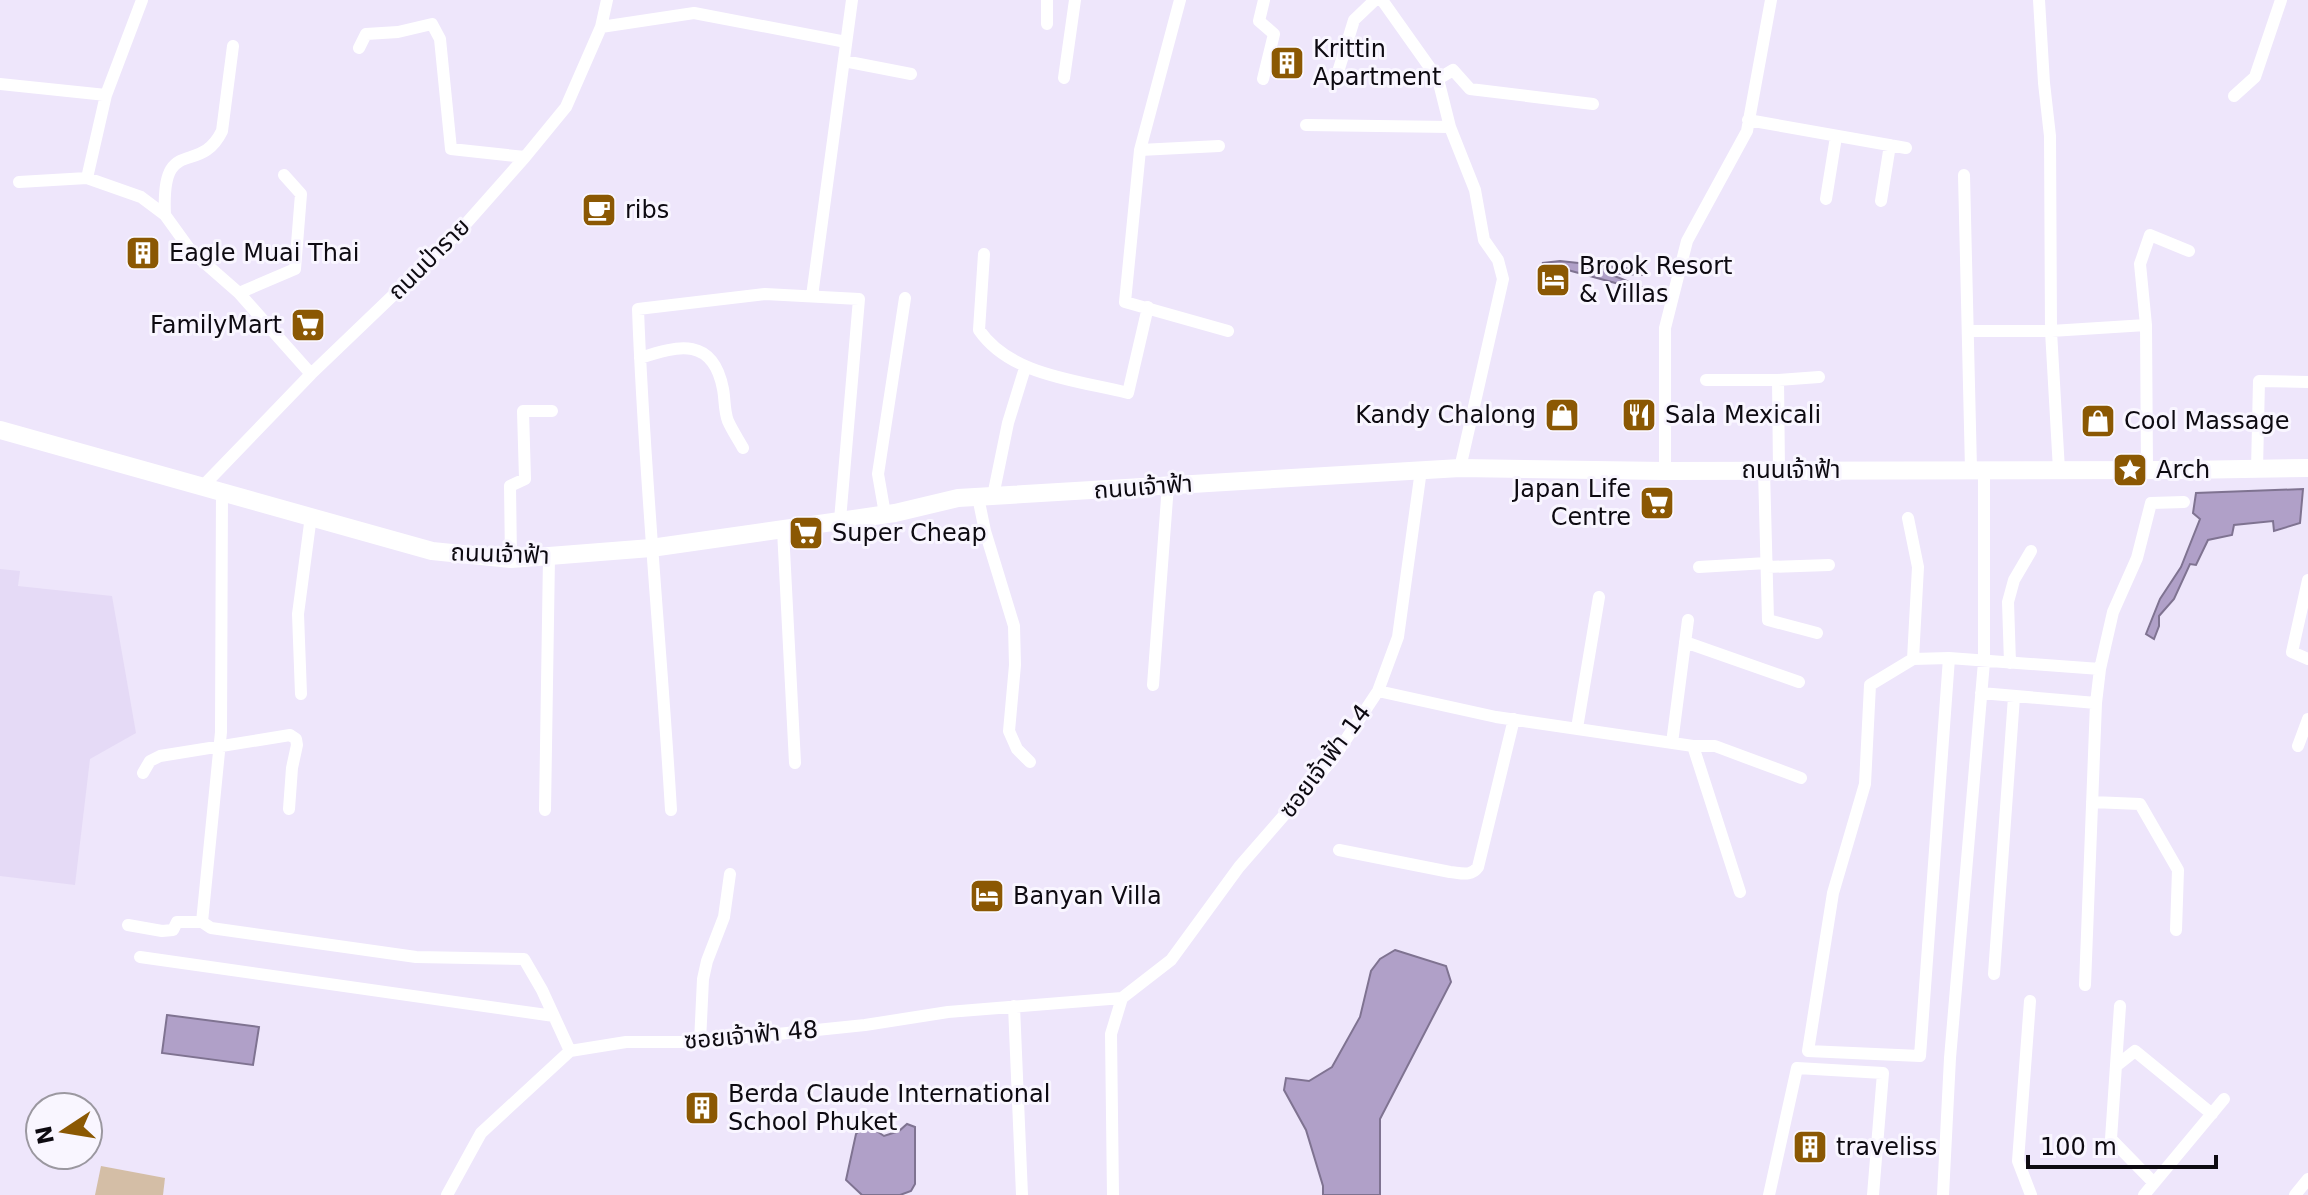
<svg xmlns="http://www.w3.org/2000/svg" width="2308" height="1195" viewBox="0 0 2308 1195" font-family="'DejaVu Sans','Noto Sans Thai',sans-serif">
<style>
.built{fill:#e5daf6}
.green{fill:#d4bea6}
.water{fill:#b0a0c8;stroke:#7f7391;stroke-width:2}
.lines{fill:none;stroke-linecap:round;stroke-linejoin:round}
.street{stroke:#fff;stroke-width:12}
.secondary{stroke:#fff;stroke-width:18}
.labels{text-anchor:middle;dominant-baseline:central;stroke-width:6;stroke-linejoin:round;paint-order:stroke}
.poi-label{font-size:24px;fill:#0d0a11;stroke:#f9f6ff;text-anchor:start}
.street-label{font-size:24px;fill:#0d0a11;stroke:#f9f6ff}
</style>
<rect width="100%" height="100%" fill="#eee6fb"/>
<!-- built -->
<path class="built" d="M0 569 20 571 18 586 112 596 136 733 90 759 75 885 0 876Z"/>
<!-- green -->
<path class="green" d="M101 1166 165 1178 163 1195H95Z"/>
<!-- water -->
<path class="water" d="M1560 261 1643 270V275L1607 273 1642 287 1641 290 1542 263Z
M2303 489 2300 523 2274 531 2273 521 2234 525 2232 535 2208 540 2196 565 2190 564 2174 599 2159 616V626L2154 639 2146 634 2160 599 2181 567 2200 519 2193 513 2196 493Z
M1395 950 1446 966 1451 982 1380 1119V1195H1323V1186L1306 1130 1284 1090 1286 1078 1309 1081 1332 1067 1360 1017 1371 971 1380 959Z
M167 1015 259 1027 253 1065 162 1053Z
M866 1124 884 1136 899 1131 907 1124 915 1127V1184L911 1191 900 1195H862L846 1180 856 1134Z"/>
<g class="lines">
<!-- street -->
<path class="street" d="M1180 0 1140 150 1125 302 1228 331
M1382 0 1438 79 1450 127 1475 190 1484 240 1498 260 1503 279 1460 468
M2039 0 2044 83 2050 136 2051 331 2059 470
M1047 24V0
M601 27 694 13 846 42
M359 48 366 34 398 32 432 24 440 39 451 149 525 157
M844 61 911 74
M1338 72 1354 20 1375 0
M1064 78 1075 0
M1263 79 1274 34 1259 21 1264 0
M1438 79 1453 70 1470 89 1593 104
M0 84 106 95
M2234 96 2255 77 2281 0
M1748 120 1906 148
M1306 125 1450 127
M1140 150 1219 146
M1964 175 1971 469
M87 178 106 95 142 0
M19 182 87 178 141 197 165 215 191 251 239 293 311 374
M1826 199 1836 137
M1881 201 1890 145
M165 215C161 132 199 178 222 131L233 46
M984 254 979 330C1011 376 1077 380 1128 393L1148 307
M239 293 295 269 301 194 284 175
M812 296 852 0
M1968 331H2051L2146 325
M640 358C679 345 713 337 723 389 725 399 724 411 728 421 732 430 738 439 743 448
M1706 380H1778L1779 470
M1778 380 1819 377
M2257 469 2259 381 2308 382
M1764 470 1768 620 1817 633
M2147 470 2146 325 2140 264 2150 235 2189 251
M1665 471V328L1687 241 1747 131 1771 0
M203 486 311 374 456 235 525 157 566 107 601 27 607 0
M222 491 221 732 202 922 211 928 416 957 524 959 542 990 570 1051
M993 496 1008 423 1025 368
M978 497 985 531 1014 626 1015 665 1009 731 1017 749 1030 762
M885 514 878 474 905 298
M1908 518 1918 567 1913 659
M783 530 795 763
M511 559 510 486 525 479 523 411H552
M1699 567 1767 563
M1767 567 1829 565
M2308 580 2292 652 2308 659
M1685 642 1799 682
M1949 658 1920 1056 1808 1051 1833 893 1865 784 1870 685 1913 659 1949 658 2100 669 2096 703 1981 693
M2010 663 2008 602 2014 580 2031 551
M2100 669 2113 612 2137 558 2151 503 2184 502
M1153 685 1168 485
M1378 691 1496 717 1693 746 1740 892
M301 694 298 614 311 516
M1577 728 1599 597
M1672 743 1688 620
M1693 746H1715L1801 778
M2298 746 2308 719
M143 773 150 761 160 756 290 735 296 739 297 745 292 768 289 809
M2092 802 2140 804 2178 870 2176 930
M545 810 549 557
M671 810C661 643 644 476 638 309L765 294 859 299 840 520
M1339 850 1450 872C1461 873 1471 877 1478 867L1514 719
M128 925 162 931 173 930 177 922H202
M140 957 554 1016
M1994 974 2014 697
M2085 985 2096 703
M1122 998 1171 960 1239 867 1333 759 1378 691 1398 637 1421 470
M2030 1001 2018 1161 2031 1195
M1014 1006 1022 1195
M2120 1006 2111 1139 2154 1183
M700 1042 703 979 707 961 724 917 730 874
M2116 1066 2135 1051 2212 1114
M447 1195 481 1133 570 1051 626 1042H700L865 1025 948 1012 1122 998
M1113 1195 1111 1034 1122 998
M1769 1195 1797 1068 1883 1073 1873 1195
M1943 1195 1950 1058 1984 662V469
M2144 1195 2224 1099
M2295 1195 2308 1179"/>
<!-- secondary -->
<path class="secondary" d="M0 430 432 551 511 559 651 548 895 513 958 498 1460 468 1665 471 2184 470 2308 468"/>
</g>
<!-- icons -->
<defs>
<g id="building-square" transform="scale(1.8)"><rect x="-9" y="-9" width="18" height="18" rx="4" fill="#8b5803" stroke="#f9f6ff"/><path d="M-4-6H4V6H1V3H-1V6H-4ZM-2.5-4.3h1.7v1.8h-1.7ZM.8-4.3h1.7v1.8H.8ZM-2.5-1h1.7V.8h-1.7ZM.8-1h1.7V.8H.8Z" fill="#fff"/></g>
<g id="cafe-square" transform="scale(1.8)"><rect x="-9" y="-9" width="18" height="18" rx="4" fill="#8b5803" stroke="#f9f6ff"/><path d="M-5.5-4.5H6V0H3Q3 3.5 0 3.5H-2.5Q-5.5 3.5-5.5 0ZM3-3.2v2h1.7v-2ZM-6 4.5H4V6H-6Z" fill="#fff"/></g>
<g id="hotel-square" transform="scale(1.8)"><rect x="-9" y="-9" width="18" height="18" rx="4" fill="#8b5803" stroke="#f9f6ff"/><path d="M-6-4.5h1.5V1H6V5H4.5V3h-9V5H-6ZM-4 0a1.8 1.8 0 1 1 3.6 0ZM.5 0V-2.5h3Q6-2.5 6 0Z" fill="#fff"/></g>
<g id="supermarket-square" transform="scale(1.8)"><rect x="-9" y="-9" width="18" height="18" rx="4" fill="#8b5803" stroke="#f9f6ff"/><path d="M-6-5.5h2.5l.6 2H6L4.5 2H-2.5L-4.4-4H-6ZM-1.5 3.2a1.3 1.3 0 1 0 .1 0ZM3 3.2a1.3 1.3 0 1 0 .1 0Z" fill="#fff"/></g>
<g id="shop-square" transform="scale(1.8)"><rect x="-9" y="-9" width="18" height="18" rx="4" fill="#8b5803" stroke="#f9f6ff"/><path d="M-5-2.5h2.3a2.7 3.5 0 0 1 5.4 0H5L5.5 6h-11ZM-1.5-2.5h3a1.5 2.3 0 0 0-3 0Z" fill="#fff"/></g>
<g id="restaurant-square" transform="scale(1.8)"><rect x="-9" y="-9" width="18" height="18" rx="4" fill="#8b5803" stroke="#f9f6ff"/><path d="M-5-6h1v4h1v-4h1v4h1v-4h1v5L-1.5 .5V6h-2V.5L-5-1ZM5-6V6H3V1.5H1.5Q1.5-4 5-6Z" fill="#fff"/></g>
<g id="sight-square" transform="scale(1.8)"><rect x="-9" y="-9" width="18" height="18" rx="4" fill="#8b5803" stroke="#f9f6ff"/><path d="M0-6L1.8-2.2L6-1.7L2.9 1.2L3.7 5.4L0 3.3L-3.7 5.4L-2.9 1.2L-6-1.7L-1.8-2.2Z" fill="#fff"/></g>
</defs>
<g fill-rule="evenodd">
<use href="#building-square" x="1287" y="63"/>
<use href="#cafe-square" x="599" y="210"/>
<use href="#building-square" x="143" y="253"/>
<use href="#hotel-square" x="1553" y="280"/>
<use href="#supermarket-square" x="308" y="325"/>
<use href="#shop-square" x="1562" y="415"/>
<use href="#restaurant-square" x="1639" y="415"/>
<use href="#shop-square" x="2098" y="421"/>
<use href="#sight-square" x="2130" y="470"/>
<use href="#supermarket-square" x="1657" y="503"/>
<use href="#supermarket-square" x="806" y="533"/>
<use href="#hotel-square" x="987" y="896"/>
<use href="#building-square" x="702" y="1108"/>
<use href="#building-square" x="1810" y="1147"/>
</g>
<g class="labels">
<!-- poi labels -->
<g class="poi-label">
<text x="1313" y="49">Krittin<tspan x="1313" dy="28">Apartment</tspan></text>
<text x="625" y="210">ribs</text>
<text x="169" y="253">Eagle Muai Thai</text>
<text x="1579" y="266">Brook Resort<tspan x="1579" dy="28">&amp; Villas</tspan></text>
<text x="282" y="325" text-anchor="end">FamilyMart</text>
<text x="1536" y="415" text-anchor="end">Kandy Chalong</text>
<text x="1665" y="415">Sala Mexicali</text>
<text x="2124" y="421">Cool Massage</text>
<text x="2156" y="470">Arch</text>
<text x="1631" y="489" text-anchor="end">Japan Life<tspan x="1631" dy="28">Centre</tspan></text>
<text x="832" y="533">Super Cheap</text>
<text x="1013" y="896">Banyan Villa</text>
<text x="728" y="1094">Berda Claude International<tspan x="728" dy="28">School Phuket</tspan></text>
<text x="1836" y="1147">traveliss</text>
</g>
<!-- street labels -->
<g class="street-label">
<text transform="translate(429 259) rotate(-45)">ถนนป่าราย</text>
<text x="1791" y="470">ถนนเจ้าฟ้า</text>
<text transform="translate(1143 487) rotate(-4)">ถนนเจ้าฟ้า</text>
<text transform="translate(500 554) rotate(2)">ถนนเจ้าฟ้า</text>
<text transform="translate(1325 761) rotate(-53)">ซอยเจ้าฟ้า 14</text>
<text transform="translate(751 1035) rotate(-5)">ซอยเจ้าฟ้า 48</text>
</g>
</g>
<!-- north arrow -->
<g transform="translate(64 1131) rotate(258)"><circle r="38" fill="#f9f6ff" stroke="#9b98a0" stroke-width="2"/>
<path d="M0-6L14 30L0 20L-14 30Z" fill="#8b5803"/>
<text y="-12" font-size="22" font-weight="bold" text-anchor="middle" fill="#0d0a11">N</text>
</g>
<!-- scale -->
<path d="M2028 1155v12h188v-12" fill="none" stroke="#0d0a11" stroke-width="4"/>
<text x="2040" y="1155" font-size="24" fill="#0d0a11" stroke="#f9f6ff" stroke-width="6" paint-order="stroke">100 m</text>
</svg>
